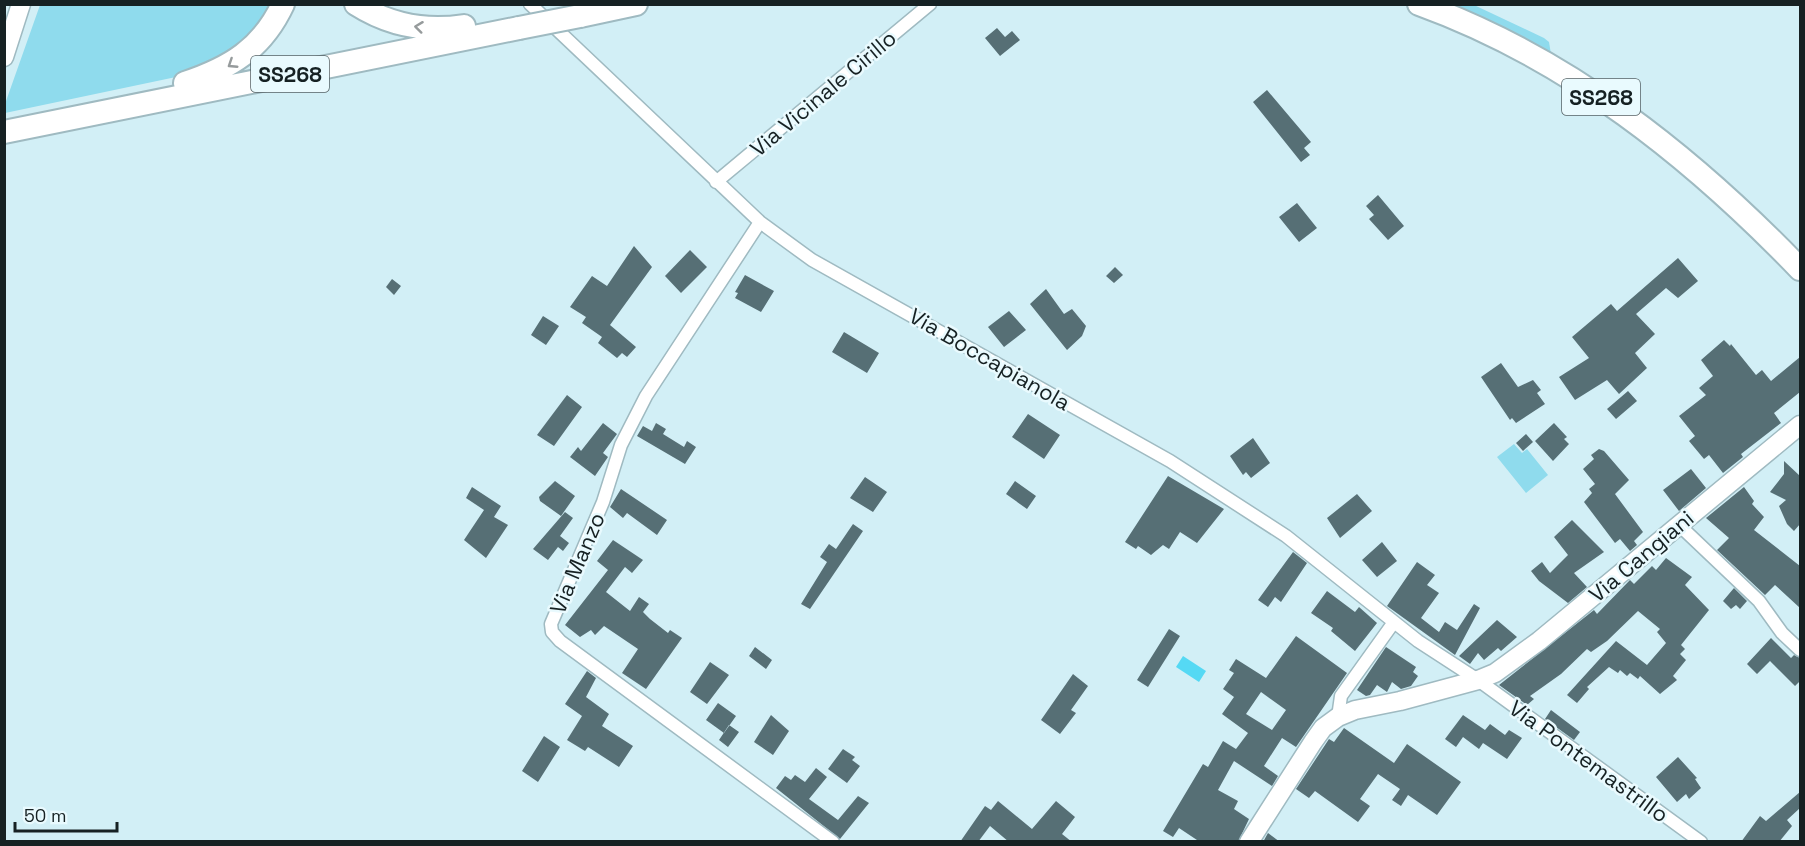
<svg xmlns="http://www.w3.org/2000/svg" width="1805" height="846" viewBox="0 0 1805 846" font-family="'Space Grotesk',sans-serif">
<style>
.green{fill:#8fdbed}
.water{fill:#55d9f4}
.building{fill:#566f75;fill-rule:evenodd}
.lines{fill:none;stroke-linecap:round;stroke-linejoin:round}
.street-casing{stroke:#9fbac1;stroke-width:15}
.secondary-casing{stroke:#9fbac1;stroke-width:21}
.highway-casing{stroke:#9fbac1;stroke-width:26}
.street{stroke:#fff;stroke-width:12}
.secondary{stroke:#fff;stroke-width:18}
.highway{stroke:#fff;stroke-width:22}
.highway-bridge-casing{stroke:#9fbac1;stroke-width:26;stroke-linecap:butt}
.highway-bridge{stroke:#fff;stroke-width:22}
.oneway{stroke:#969b9c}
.labels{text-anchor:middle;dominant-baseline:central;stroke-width:5;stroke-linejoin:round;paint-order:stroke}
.shield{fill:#e9fafe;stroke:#556265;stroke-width:1.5}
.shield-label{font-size:21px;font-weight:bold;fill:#162123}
.street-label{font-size:22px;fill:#162123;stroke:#e9fafe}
</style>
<rect width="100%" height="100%" fill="#d2eff6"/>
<!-- green -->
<path class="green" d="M40 5H277L261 29 195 73 5 113V104Z
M1449 5H1474L1544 38 1549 42 1551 54 1487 20Z
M1514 444 1522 453 1527 449 1548 475 1526 493 1497 457Z"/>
<!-- water -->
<path class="water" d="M1183 656 1206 671 1199 682 1176 667Z"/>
<!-- building -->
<path class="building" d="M997 28 1005 37 1012 31 1020 40 1000 56 985 38Z
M1267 90 1311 142 1304 148 1310 155 1301 162 1253 102Z
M1378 195 1404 226 1388 240 1369 219 1374 215 1366 206Z
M1297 203 1317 228 1299 242 1279 217Z
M634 246 652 267 610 325 636 347 627 357 622 353 617 358 598 343 602 337 582 323 586 317 570 307 592 276 607 286Z
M690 250 707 267 681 293 665 276Z
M1678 258 1698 281 1678 298 1666 288 1636 314 1655 334 1635 353 1647 368 1619 394 1607 380 1575 400 1559 377 1589 358 1572 337 1611 304 1617 311Z
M1115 267 1123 275 1114 283 1106 276Z
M745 275 774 291 761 312 735 298 738 293 735 292Z
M392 279 401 286 394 295 386 287Z
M1046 289 1064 314 1072 309 1086 326 1082 336 1067 350 1030 304Z
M1009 311 1026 330 1004 347 988 327Z
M543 316 559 326 546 345 531 335Z
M844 332 879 353 867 373 832 352Z
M1724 340 1730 346 1731 344 1756 375 1762 370 1771 381 1800 357V392L1774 413 1781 423 1741 454 1743 457 1723 473 1709 455 1704 459 1689 441 1695 436 1679 416 1706 395 1699 388 1713 376 1701 360Z
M1501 363 1518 387 1533 380 1541 390 1537 393 1545 404 1516 423 1512 418 1510 420 1481 377Z
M1628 391 1637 401 1616 419 1607 409Z
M567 395 582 407 554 446 537 435Z
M1028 414 1060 435 1044 459 1012 437Z
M603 423 617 434 603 453 608 457 595 476 570 457 578 447 581 451Z
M656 423 666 429 663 434 684 447 687 441 696 447 685 464 637 436 643 426 652 431Z
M1554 423 1567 437 1564 439 1569 444 1553 461 1535 441Z
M1526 434 1533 442 1523 451 1516 443Z
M1253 438 1270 463 1251 478 1246 472 1243 475 1230 456Z
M1599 449 1604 451 1629 480 1615 494 1643 532 1634 541 1637 545 1630 551 1620 539 1615 543 1584 502 1592 493 1589 489 1595 484 1583 469 1594 459 1591 455Z
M1784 461 1800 476V524L1794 531 1787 524 1779 506 1786 500 1770 492 1784 474Z
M1691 469 1706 488 1679 511 1663 490Z
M1168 476 1224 509 1197 543 1180 532 1169 549 1163 545 1151 555 1138 546 1136 549 1125 542Z
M865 477 887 492 873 512 850 498Z
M555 481 575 496 561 516 540 501 539 497Z
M1015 481 1036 496 1027 509 1006 494Z
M472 487 501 506 494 517 508 525 486 558 464 540 484 510 466 498Z
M1744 487 1754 501 1752 504 1764 517 1754 530 1800 566V608L1775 585 1765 595 1717 550 1729 538 1706 518Z
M621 489 667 520 657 535 627 513 623 518 610 507Z
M1357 494 1372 511 1340 538 1327 518Z
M565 512 573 518 560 536 569 543 563 551 558 547 548 560 533 549Z
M1572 520 1604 552 1574 573 1587 587 1568 603 1539 581 1531 571 1542 562 1550 573 1568 555 1554 537Z
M853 524 863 531 810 609 801 604 827 562 820 557 829 544 836 549Z
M613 540 643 560 632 573 625 567 606 592 630 611 639 597 649 604 643 612 650 619 668 633 670 630 682 638 646 689 622 673 638 649 604 626 595 635 591 630 580 637 565 625 608 570 597 561Z
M1382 542 1397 561 1377 577 1362 560Z
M1293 552 1307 563 1281 602 1275 597 1268 607 1258 600Z
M1666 558 1692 577 1685 585 1709 610 1681 645 1685 649 1680 654 1686 660 1673 676 1677 680 1660 694 1640 676 1638 679 1630 673 1627 676 1620 670 1618 673 1609 667 1587 687 1589 689 1577 703 1567 695 1616 641 1647 665 1660 650 1666 643 1657 632 1660 629 1638 611 1607 641 1591 652 1587 649 1561 674 1530 696 1534 699 1527 705 1499 685 1594 610 1597 614 1630 580 1634 584 1652 566 1656 570Z
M1417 562 1435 575 1427 585 1439 593 1421 618 1439 632 1445 622 1457 630 1474 604 1480 608 1455 655 1387 606Z
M1734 588 1747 601 1740 609 1736 605 1731 609 1723 601Z
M1327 591 1355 612 1359 607 1377 623 1355 651 1331 631 1333 628 1311 613Z
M1497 620 1517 637 1501 651 1498 648 1484 660 1478 653 1470 664 1459 656Z
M1169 629 1180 636 1148 687 1137 680Z
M1296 636 1347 673 1296 747 1282 738 1264 766 1278 776 1272 786 1234 761 1218 790 1238 801 1234 809 1249 819 1238 842H1200L1179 828 1173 837 1163 831 1203 764 1208 767 1223 741 1236 749 1248 733 1222 714 1234 697 1223 689 1234 673 1229 670 1236 659 1266 678ZM1261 692 1286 710 1272 730 1246 714Z
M1771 638 1791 658 1794 655 1800 658V681L1795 686 1770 661 1757 674 1747 664Z
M755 647 772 660 766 669 749 656Z
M1386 647 1416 667 1413 672 1418 676 1411 686 1401 689 1392 682 1387 692 1377 685 1370 695 1366 696 1357 690Z
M710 662 729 675 707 704 690 692Z
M587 671 596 678 586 697 609 714 602 726 633 746 619 767 588 747 585 751 567 740 582 716 565 704Z
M1073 674 1088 686 1071 710 1076 713 1060 734 1041 720Z
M718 703 736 716 724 733 706 720Z
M1551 710 1580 732 1574 740 1545 719Z
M771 715 789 731 773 755 754 742Z
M1463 715 1485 730 1490 724 1505 735 1509 730 1522 738 1507 759 1483 743 1479 749 1463 737 1456 747 1445 739Z
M729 725 739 732 728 747 719 740Z
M1344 728 1394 763 1407 744 1461 782 1437 815 1408 795 1401 806 1392 800 1400 789 1378 774 1360 799 1370 806 1358 822 1315 791 1309 798 1296 789 1329 739 1334 742Z
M544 736 560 747 538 782 522 771Z
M843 749 855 757 852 760 860 766 847 783 828 769Z
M1678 757 1697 778 1695 779 1701 788 1689 799 1686 794 1677 802 1656 777Z
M816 768 827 777 809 799 838 820 858 796 869 803 840 839 776 788 785 776 791 780 795 775 805 782Z
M1800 792V808L1787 820 1792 826 1779 842H1741L1760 816 1766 821Z
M998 801 1032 829 1056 801 1075 817 1062 834 1072 842H1009L990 826 978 842H960L985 806 991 810Z
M1268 833 1280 842H1263Z"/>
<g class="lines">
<!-- street casing -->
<g class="street-casing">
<path id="street" d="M530 4 760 222 812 260 1170 461 1286 536 1418 641 1478 680 1701 842
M716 182 930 4
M760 222 646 396 621 445 603 502 551 624 552 632 560 641 833 842
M1678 524 1759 601 1782 633 1800 650
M1338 717 1341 696 1394 622"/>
</g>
<!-- secondary casing -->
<g class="secondary-casing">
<path id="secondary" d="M4 57 21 4
M1249 842 1313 742 1323 728 1338 717 1355 710 1400 701 1478 680 1495 673 1539 641 1800 425"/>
</g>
<!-- highway casing -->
<g class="highway-casing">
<path id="highway" d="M356 4C389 25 425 32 464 26
M1419 4C1568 58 1691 156 1800 269
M580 16 636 4
M185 83C230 68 262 49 283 4
M4 132 519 28"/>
</g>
<!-- street -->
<use href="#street" class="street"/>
<!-- secondary -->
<use href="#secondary" class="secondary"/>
<!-- highway -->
<use href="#highway" class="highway"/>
<!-- highway-bridge casing -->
<g class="highway-bridge-casing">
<path id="highway-bridge" d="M519 28 580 16"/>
</g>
<!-- highway-bridge -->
<use href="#highway-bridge" class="highway-bridge"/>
</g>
<!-- one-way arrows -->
<defs><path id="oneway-chevron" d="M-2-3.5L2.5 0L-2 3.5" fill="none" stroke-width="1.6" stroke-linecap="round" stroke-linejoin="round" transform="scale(1.5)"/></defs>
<g class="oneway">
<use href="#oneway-chevron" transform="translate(419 27) rotate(-173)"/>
<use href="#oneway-chevron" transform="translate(232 64) rotate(147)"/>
</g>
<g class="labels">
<!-- shield labels -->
<g class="shield">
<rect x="251" y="56" width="78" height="36" rx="4.5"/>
<rect x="1562" y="79" width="78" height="36" rx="4.5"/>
</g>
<g class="shield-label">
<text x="290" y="74">SS268</text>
<text x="1601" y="97">SS268</text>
</g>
<!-- street labels -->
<g class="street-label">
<text transform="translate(823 93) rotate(-40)">Via Vicinale Cirillo</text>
<text transform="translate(990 359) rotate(30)">Via Boccapianola</text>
<text transform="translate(1641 556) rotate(-40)">Via Cangiani</text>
<text transform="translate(577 563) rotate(-67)">Via Manzo</text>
<text transform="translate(1589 761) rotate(36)">Via Pontemastrillo</text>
</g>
</g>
<!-- border -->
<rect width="1805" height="846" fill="none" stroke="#162123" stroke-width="12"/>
<!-- scale -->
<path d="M15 822v9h102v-9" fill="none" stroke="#162123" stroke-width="3"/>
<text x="24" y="822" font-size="18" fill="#162123" stroke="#e9fafe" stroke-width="4.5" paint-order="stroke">50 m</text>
</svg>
